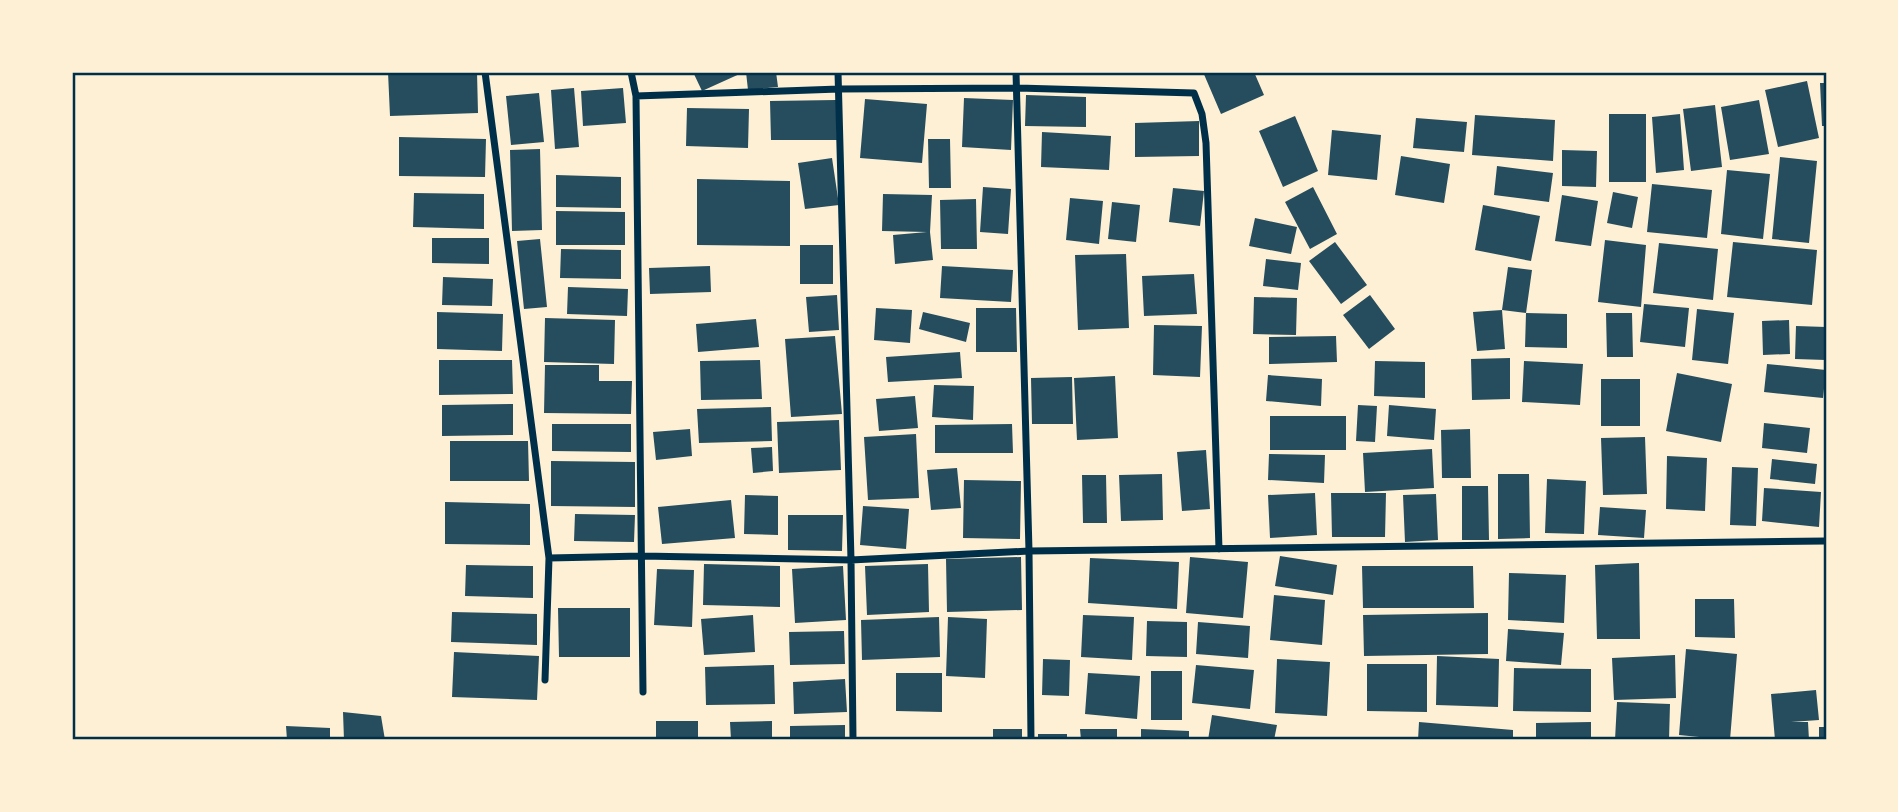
<svg xmlns="http://www.w3.org/2000/svg" width="1898" height="812" viewBox="0 0 1898 812" font-family="'Public Sans',sans-serif">
<style>
.building{fill:#264d5e}
.lines{fill:none;stroke-linecap:round;stroke-linejoin:round}
.minor{stroke:#003049;stroke-width:7}
.neatline{fill:none;stroke:#003049;stroke-width:2.5}
</style>
<rect width="100%" height="100%" fill="#fdf0d5"/>
<!-- building -->
<path class="building" d="M388 72H477L478 113 390 116Z
M693 72H744L702 91Z
M746 72H776L778 87 748 90Z
M1203 72H1254L1264 95 1221 114Z
M1807 81 1819 138 1778 147 1765 90Z
M1820 83H1826V126H1822Z
M574 88 579 147 555 149 551 90Z
M623 88 626 123 583 126 581 91Z
M539 93 544 142 511 145 506 96Z
M1026 95 1086 97V127L1025 126Z
M964 98 1013 100 1011 150 962 147Z
M865 99 927 104 922 163 860 158Z
M836 100 837 140H771L770 101Z
M1759 100 1769 154 1730 160 1721 107Z
M1715 105 1722 167 1691 171 1683 109Z
M687 108 749 109 748 148 686 146Z
M1609 114H1646V182H1609Z
M1680 114 1684 170 1656 173 1652 117Z
M1475 115 1555 120 1553 161 1472 155Z
M1295 116 1318 171 1283 187 1259 131Z
M1416 118 1467 122 1464 152 1413 148Z
M1199 121V156L1135 157V123Z
M1332 130 1381 135 1377 180 1328 175Z
M1042 132 1111 136 1109 170 1041 167Z
M399 137 486 139 485 177 399 176Z
M928 139H950L951 188H929Z
M540 149 542 230 512 231 510 150Z
M1562 150 1597 151 1596 187 1562 186Z
M1401 156 1450 164 1444 203 1395 195Z
M1780 157 1817 161 1809 243 1772 239Z
M832 158 839 205 805 209 798 163Z
M1497 166 1553 173 1549 202 1494 195Z
M1727 170 1770 174 1763 239 1721 234Z
M556 175 621 177V208L556 207Z
M697 179 790 181V246L697 245Z
M1652 184 1712 190 1707 238 1647 232Z
M983 187 1011 189 1008 234 980 232Z
M1313 187 1337 234 1310 249 1285 202Z
M1173 188 1204 191 1200 226 1169 222Z
M1613 192 1638 197 1632 228 1607 223Z
M414 193 484 194V229L413 227Z
M883 194 932 195 930 232 933 260 895 264 893 235 927 232 882 231Z
M1562 195 1598 201 1591 246 1555 241Z
M1070 198 1103 201 1099 244 1066 240Z
M976 199 977 249H941L940 200Z
M1112 202 1140 205 1136 242 1108 239Z
M1483 205 1540 216 1531 261 1475 250Z
M556 211 625 212V245H556Z
M1255 218 1297 227 1291 254 1249 246Z
M432 238H489V264L432 263Z
M540 239 547 307 524 309 517 241Z
M1605 240 1646 245 1641 307 1598 302Z
M1335 242 1367 285 1341 304 1309 261Z
M1733 242 1817 250 1812 305 1727 297Z
M1659 243 1718 249 1713 300 1653 293Z
M800 245H833V284H800Z
M561 249 621 250V279L560 278Z
M1126 254 1129 328 1078 330 1075 255Z
M1266 259 1301 263 1298 290 1263 286Z
M710 266 711 292 650 294 649 268Z
M942 266 1013 270 1011 302 940 298Z
M1508 267 1532 270 1526 313 1502 310Z
M1194 274 1197 314 1144 316 1142 276Z
M443 277 493 279 492 306 442 305Z
M568 287 628 289 627 316 567 314Z
M837 295 839 330 809 332 806 297Z
M1370 295 1395 329 1369 349 1343 315Z
M1254 297 1297 298 1296 335 1253 334Z
M1644 304 1689 308 1685 347 1640 342Z
M876 308 912 310 910 343 874 340Z
M976 308H1016L1017 352H976Z
M1697 309 1734 313 1728 364 1692 360Z
M1502 310 1505 349 1477 351 1473 312Z
M437 312 503 314 502 351 437 349Z
M923 312 970 323 966 342 919 329Z
M1526 313 1567 314V348L1525 347Z
M1606 313H1632L1633 357H1607Z
M545 318 615 320 614 364 544 362Z
M756 319 759 347 698 352 696 324Z
M1789 320 1790 354 1763 355 1762 321Z
M1154 325 1202 326 1200 377 1153 375Z
M1796 326 1826 327V360L1795 359Z
M835 336 842 414 791 417 785 339Z
M1336 336 1337 362 1269 364V337Z
M960 352 962 378 888 382 886 357Z
M1510 358V399L1472 400 1471 359Z
M439 360H512L513 394 439 395Z
M760 360 762 399 701 400 700 361Z
M1375 361 1425 362V398L1374 396Z
M1524 361 1583 364 1580 405 1522 402Z
M1767 364 1826 370 1823 398 1764 392Z
M545 365H599V381H632L631 414 544 413Z
M1677 373 1732 384 1721 442 1666 431Z
M1268 375 1322 379 1321 406 1266 401Z
M1115 376 1118 438 1077 440 1074 378Z
M1072 377 1073 424H1032L1031 378Z
M1601 379H1640V426H1601Z
M934 385 974 386 973 420 932 417Z
M915 396 918 428 879 431 876 399Z
M513 404V435L442 436V405Z
M1358 405 1377 406 1375 442 1356 441Z
M1389 405 1436 409 1434 440 1387 436Z
M771 407 772 441 699 443 697 409Z
M1270 416H1346V450H1270Z
M839 420 841 470 779 473 777 422Z
M1764 423 1810 428 1807 453 1762 448Z
M552 424H631V452L552 451Z
M1012 424 1013 453H935V425Z
M690 429 692 456 656 460 653 432Z
M1470 429 1471 478H1442L1441 430Z
M916 434 919 498 868 500 864 437Z
M1645 437 1647 494 1603 495 1601 438Z
M450 441H528L529 481H450Z
M772 447 773 471 753 473 751 448Z
M1432 449 1434 488 1365 492 1363 453Z
M1206 450 1210 509 1182 511 1177 452Z
M1269 454 1325 455 1324 483 1268 480Z
M1667 456 1707 458 1705 511 1666 509Z
M1772 459 1817 464 1815 484 1770 479Z
M551 461 635 462V507L551 506Z
M1732 467 1758 468 1756 526 1730 525Z
M957 468 961 508 931 510 927 470Z
M1162 474 1163 520 1121 521 1119 475Z
M1498 474H1529L1530 538 1498 539Z
M1082 475H1106L1107 523H1083Z
M1547 479 1586 481 1584 534 1545 533Z
M964 480 1021 481 1020 539 963 538Z
M1462 486H1488L1489 540H1462Z
M1764 488 1821 492 1819 527 1762 521Z
M1315 493 1317 535 1270 538 1268 495Z
M1331 493H1386L1385 537H1332Z
M1436 494 1438 540 1405 542 1403 495Z
M745 495 778 496V535L744 534Z
M731 500 735 538 662 544 658 507Z
M445 502 530 504V545L445 544Z
M863 506 909 509 906 549 860 545Z
M1600 507 1646 510 1644 538 1598 535Z
M575 514 635 515 634 542 574 541Z
M788 515H843L842 551 788 550Z
M1280 556 1337 565 1333 595 1275 586Z
M1021 557 1022 610 947 612 946 559Z
M1190 557 1248 562 1243 618 1186 613Z
M1090 558 1179 562 1177 609 1088 603Z
M1639 563 1640 639H1597L1595 565Z
M704 564 780 566V607L703 605Z
M928 564 929 612 867 615 865 566Z
M466 565 533 566V598L465 596Z
M843 566 846 620 795 623 792 569Z
M1362 566H1473L1474 608H1363Z
M657 569 694 570 692 627 654 625Z
M1509 573 1566 575 1564 623 1508 620Z
M1274 595 1325 600 1322 645 1270 640Z
M1695 599H1734L1735 638 1695 637Z
M558 608H630V657H559Z
M452 612 537 614V645L451 642Z
M1488 613V654L1364 656 1363 615Z
M753 615 755 652 704 655 701 619Z
M1083 615 1134 617 1132 660 1081 657Z
M939 617 940 657 862 660 861 620Z
M948 617 987 619 985 678 946 676Z
M1147 621 1187 622V657L1146 656Z
M1198 622 1250 626 1248 658 1196 654Z
M1508 629 1564 633 1561 665 1506 661Z
M844 631 845 664 790 665 789 632Z
M1686 649 1737 654 1730 740 1679 735Z
M454 652 539 656 537 700 452 697Z
M1675 655 1676 698 1614 700 1612 658Z
M1437 656 1499 659 1498 707 1436 705Z
M1043 659 1070 660 1069 696 1042 695Z
M1277 659 1330 662 1327 716 1275 713Z
M1367 664H1427V712L1367 711Z
M774 665 775 704 706 705 705 667Z
M1196 665 1254 670 1250 709 1192 703Z
M1514 668 1591 669V712L1513 711Z
M1151 671H1182V720H1151Z
M896 673H942V712L896 711Z
M1088 673 1140 676 1137 719 1085 714Z
M845 679 847 712 794 714 793 682Z
M1816 690 1819 720 1791 722H1808L1809 740H1775L1771 694Z
M1617 702 1670 704 1669 740H1615Z
M343 712 381 716 385 740H344Z
M1212 715 1277 725 1274 740H1208Z
M656 721H698V740H656Z
M772 721V740H731L730 722Z
M1419 722 1513 730V740H1418Z
M1591 722V740H1536V723Z
M845 725V740H790V726Z
M286 726 330 728V740H287Z
M1819 727H1826V740H1819Z
M993 729H1022V740H993Z
M1080 729H1117V740H1081Z
M1141 729 1189 731V740H1141Z
M1038 734H1067V740H1038Z"/>
<g class="lines">
<!-- minor -->
<path class="minor" d="M485 72 549 558 545 680
M631 72 636 96 643 692
M838 72 851 560 853 740
M1016 72 1029 551 1031 740
M636 96 839 89 1018 88 1194 93 1202 114 1206 143 1219 549
M549 558 642 556 851 560 1029 551 1826 541"/>
</g>
<!-- border -->
<rect width="1898" height="812" fill="none" stroke="#fdf0d5" stroke-width="147"/>
<rect x="74" y="74" width="1751" height="664" class="neatline"/>
</svg>
